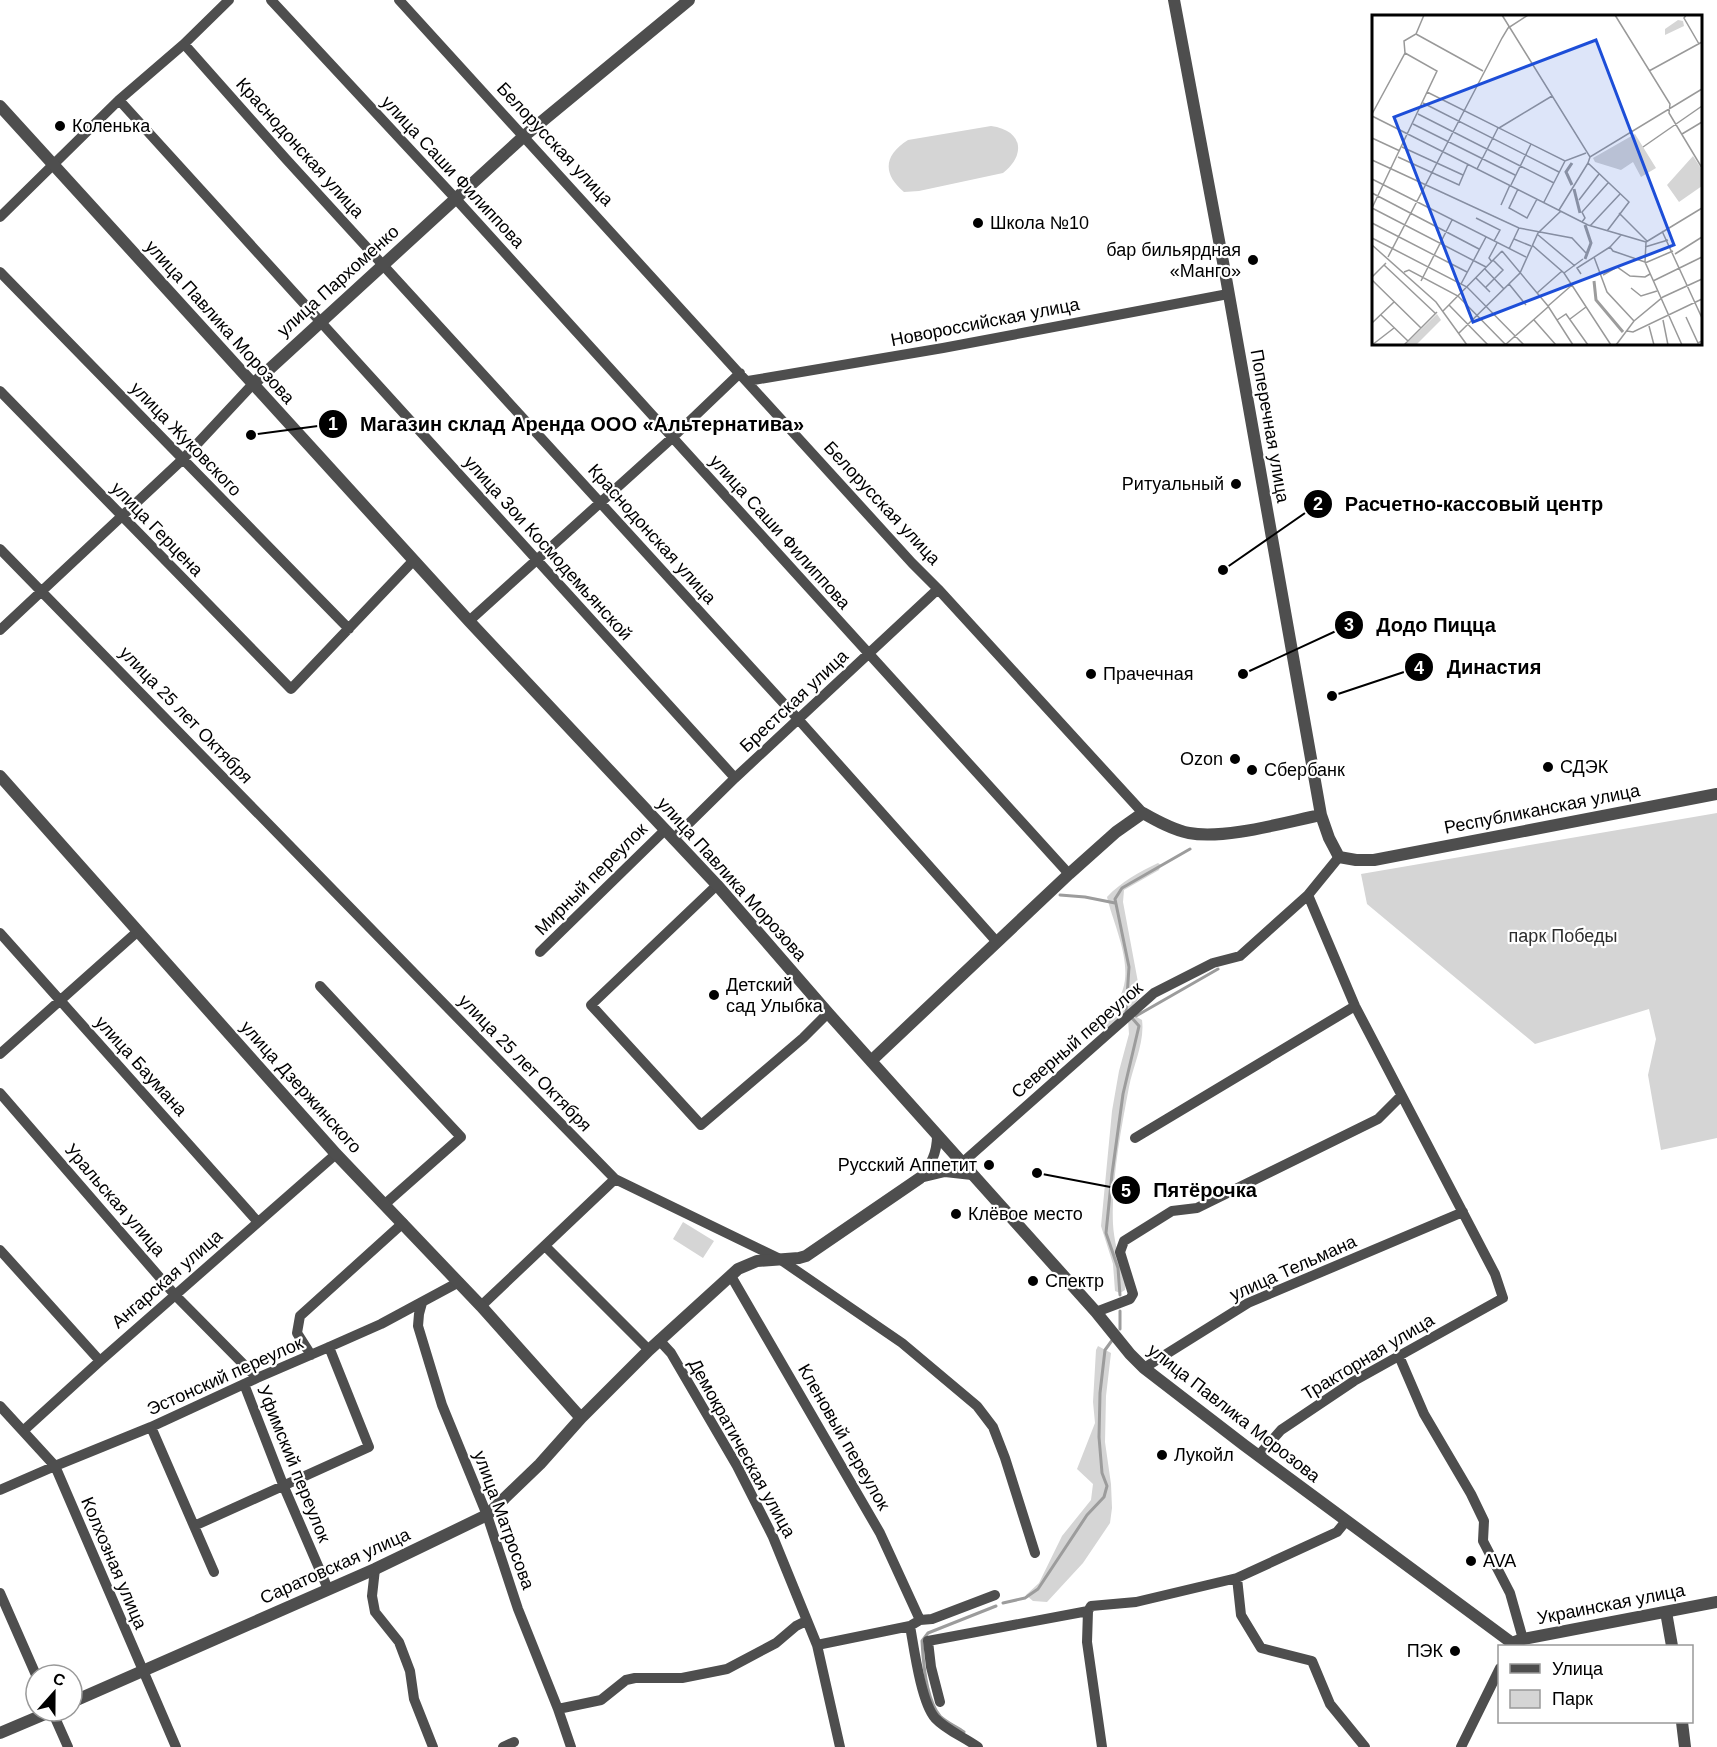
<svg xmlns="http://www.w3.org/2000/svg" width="1717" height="1747" viewBox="0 0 1717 1747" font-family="Helvetica,sans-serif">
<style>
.green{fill:#d5d5d5}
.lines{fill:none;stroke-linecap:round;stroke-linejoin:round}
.stream{stroke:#9c9c9c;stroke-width:3}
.minor{stroke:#4e4e4e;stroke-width:10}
.tertiary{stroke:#4e4e4e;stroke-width:12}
.poi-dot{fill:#000;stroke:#fff;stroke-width:2}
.labels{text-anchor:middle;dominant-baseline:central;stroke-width:4.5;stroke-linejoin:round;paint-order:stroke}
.poi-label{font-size:18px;fill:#000;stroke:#fff;text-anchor:start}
.street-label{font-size:18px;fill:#000;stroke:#fff}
.park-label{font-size:18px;fill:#2c2c2c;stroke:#fff}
.inset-river{fill:none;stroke:#9c9c9c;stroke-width:3}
.inset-road{fill:none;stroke:#999;stroke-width:1.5}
.view{fill:#1d4ed8;fill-opacity:0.15;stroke:#1d4ed8;stroke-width:3}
.inset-edge{fill:none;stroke:#000;stroke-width:3}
.leader{fill:none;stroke:#000;stroke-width:2}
.callout-dot{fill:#000;stroke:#fff;stroke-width:2}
.mark-label{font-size:18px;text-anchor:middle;font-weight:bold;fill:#fff}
.callout-label{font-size:20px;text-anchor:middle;font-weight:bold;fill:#000;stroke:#fff;stroke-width:4.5;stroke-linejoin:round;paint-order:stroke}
</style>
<rect width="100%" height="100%" fill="#fff"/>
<!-- green -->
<path class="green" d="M991 126C1022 130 1027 154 1003 173L919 191 904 192C882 174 884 155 908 140Z
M1717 813V1138L1661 1150 1648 1075 1656 1039 1649 1009 1535 1044 1367 904 1361 874Z
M1158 863 1161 865 1159 870 1124 890 1123 902 1140 993 1137 1001 1106 1030H1101C1108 1016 1118 1004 1123 989 1132 961 1113 923 1107 897 1121 882 1139 872 1158 863Z
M1135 1016 1142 1020C1145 1042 1133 1066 1129 1087 1121 1129 1111 1182 1113 1224 1114 1244 1121 1264 1126 1283L1125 1290 1120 1293 1115 1291 1113 1264 1101 1226 1112 1111 1119 1071 1129 1034 1128 1020Z
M683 1222 714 1241 703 1258 673 1239Z
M1098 1346 1111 1353 1106 1396 1105 1442 1111 1484 1112 1508 1110 1523 1083 1563 1047 1602 1033 1601 1026 1595 1039 1583 1062 1536 1091 1500 1093 1484 1077 1469 1095 1423 1093 1402 1096 1350Z"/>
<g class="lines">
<!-- stream -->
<path class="stream" d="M1060 895 1085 897 1115 903
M1126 1012 1129 967 1115 899 1122 888 1190 849
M1136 1016 1218 969
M1120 1295 1118 1268 1106 1233 1112 1174 1123 1094 1139 1026 1132 1018
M1120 1329V1311
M1003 1603 1025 1598 1038 1589 1087 1515 1104 1497 1107 1486 1102 1473 1099 1437 1100 1393 1105 1350 1113 1339
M964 1732C957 1727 946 1722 940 1716 926 1699 923 1662 922 1641L928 1633 996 1606"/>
<!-- minor -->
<path class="minor" d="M271 0 456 199 1069 874
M399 0 912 563 938 589 1143 813
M184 44 286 159 798 719 996 941
M119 100 735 778
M0 217 119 100 184 44 229 0
M0 272 349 629
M748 381 943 348 1228 294
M0 391 291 689 414 560
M0 549 615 1179 778 1258 902 1343 977 1406 993 1427 1005 1458 1035 1553
M469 621 672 438 740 373
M0 630 183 459 252 385
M673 839 735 778 938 589
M717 885 591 1005 701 1125 803 1038 828 1013
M0 933 257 1221
M540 952 665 830
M320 986 461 1137 385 1204
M0 1054 137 932
M0 1093 175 1295 257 1378
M1135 1138 1355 1006
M962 1163 1154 993 1213 963 1240 956 1308 895
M920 1178 945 1172 972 1175
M920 1178C931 1165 937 1153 937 1136
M545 1246 649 1350
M0 1250 100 1361
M731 1276 880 1533 920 1620
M422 1303 419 1314 418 1326 442 1405 487 1515 518 1609 558 1709 571 1747
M481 1306 615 1179
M1096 1312 1130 1299 1133 1294 1120 1252 1124 1241 1172 1211 1197 1208 1378 1119 1401 1096
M659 1340 671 1353 737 1466 773 1537 817 1645 840 1747
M311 1355 297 1333 300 1316 403 1223
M1399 1356 1424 1414 1471 1494 1484 1521 1483 1541 1510 1593 1523 1639
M1144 1368 1248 1303 1463 1212
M244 1384 284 1487 328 1589
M0 1406 55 1466 176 1747
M151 1427 214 1572
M23 1431 100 1361 336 1154
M1258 1456 1281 1430 1354 1381 1503 1298 1495 1274 1355 1006 1308 895 1339 857
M0 1490 55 1466 151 1427 257 1378 329 1347 381 1324 459 1282
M1346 1521 1337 1532 1237 1578 1241 1615 1261 1648 1312 1661 1330 1704 1365 1747
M194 1526 369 1447 329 1347
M375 1569 372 1596 375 1612 399 1642 410 1671 414 1699 433 1747
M0 1593 36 1675
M1088 1611 1087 1642 1102 1747
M910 1626C914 1648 921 1702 935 1718 946 1730 964 1737 978 1747
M817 1645 910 1626 920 1620 932 1619 995 1595
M940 1702 931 1667 928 1641 1088 1611 1091 1606 1136 1602 1237 1578
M558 1709 601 1700 626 1680 635 1678H682L727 1669 776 1643 796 1626 806 1621
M52 1711 68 1747
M503 1747 514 1742
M1461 1747 1500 1668"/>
<!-- tertiary -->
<path class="tertiary" d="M1174 0 1226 278 1321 815 1329 838 1339 857 1356 860H1374L1717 794
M0 106 469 621 717 885 828 1013 1096 1312 1130 1354 1144 1368 1244 1445 1512 1643 1523 1639 1717 1602
M252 385 523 137 689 0
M0 776 336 1154 481 1306 581 1418
M871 1061 1069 874 1116 832 1143 813C1157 821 1173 830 1189 833 1224 840 1286 822 1321 815
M1666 1612 1672 1646
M72 1702 375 1569 487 1515 540 1464 581 1418 649 1350 738 1269 757 1261 799 1258 806 1256 920 1178
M1682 1722 1685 1747
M0 1733 52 1711"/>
</g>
<!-- markers -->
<g class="poi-dot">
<circle cx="60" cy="126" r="6"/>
<circle cx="978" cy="223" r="6"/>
<circle cx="1253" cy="260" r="6"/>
<circle cx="1236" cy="484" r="6"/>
<circle cx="1091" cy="674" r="6"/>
<circle cx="1235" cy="759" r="6"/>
<circle cx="1548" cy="767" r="6"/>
<circle cx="1252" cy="770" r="6"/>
<circle cx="714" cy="995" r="6"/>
<circle cx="989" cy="1165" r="6"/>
<circle cx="956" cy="1214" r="6"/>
<circle cx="1033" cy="1281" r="6"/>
<circle cx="1162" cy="1455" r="6"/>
<circle cx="1471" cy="1561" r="6"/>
<circle cx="1455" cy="1651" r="6"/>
</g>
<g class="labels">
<!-- poi labels -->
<g class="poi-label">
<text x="72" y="126">Коленька</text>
<text x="990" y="223">Школа №10</text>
<text x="1241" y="250" text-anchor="end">бар бильярдная<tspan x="1241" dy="21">«Манго»</tspan></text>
<text x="1224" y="484" text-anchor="end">Ритуальный</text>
<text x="1103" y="674">Прачечная</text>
<text x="1223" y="759" text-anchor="end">Ozon</text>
<text x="1560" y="767">СДЭК</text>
<text x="1264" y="770">Сбербанк</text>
<text x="726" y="985">Детский<tspan x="726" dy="21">сад Улыбка</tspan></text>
<text x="977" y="1165" text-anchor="end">Русский Аппетит</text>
<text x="968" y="1214">Клёвое место</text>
<text x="1045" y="1281">Спектр</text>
<text x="1174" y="1455">Лукойл</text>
<text x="1483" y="1561">AVA</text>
<text x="1443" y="1651" text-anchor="end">ПЭК</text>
</g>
<!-- street labels -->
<g class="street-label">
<text transform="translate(555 144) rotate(47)">Белорусская улица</text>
<text transform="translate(300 148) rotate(48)">Краснодонская улица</text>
<text transform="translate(453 172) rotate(47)">улица Саши Филиппова</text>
<text transform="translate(338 281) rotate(-42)">улица Пархоменко</text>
<text transform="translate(220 322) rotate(48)">улица Павлика Морозова</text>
<text transform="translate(985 322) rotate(-11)">Новороссийская улица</text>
<text transform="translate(1270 426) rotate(80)">Поперечная улица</text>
<text transform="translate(186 439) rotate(46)">улица Жуковского</text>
<text transform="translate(882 503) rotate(47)">Белорусская улица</text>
<text transform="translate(157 529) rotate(46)">улица Герцена</text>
<text transform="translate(780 532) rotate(48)">улица Саши Филиппова</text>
<text transform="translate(652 534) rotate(48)">Краснодонская улица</text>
<text transform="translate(548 548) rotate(48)">улица Зои Космодемьянской</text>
<text transform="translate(794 701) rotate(-43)">Брестская улица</text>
<text transform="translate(186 715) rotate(46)">улица 25 лет Октября</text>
<text transform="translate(1542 809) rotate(-11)">Республиканская улица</text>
<text transform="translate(591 879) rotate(-45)">Мирный переулок</text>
<text transform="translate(732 879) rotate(48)">улица Павлика Морозова</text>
<text transform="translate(1077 1040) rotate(-41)">Северный переулок</text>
<text transform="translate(525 1063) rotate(46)">улица 25 лет Октября</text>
<text transform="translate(141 1066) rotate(48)">улица Баумана</text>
<text transform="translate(301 1087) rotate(48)">улица Дзержинского</text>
<text transform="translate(115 1200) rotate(49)">Уральская улица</text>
<text transform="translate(1293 1268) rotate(-24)">улица Тельмана</text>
<text transform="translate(167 1279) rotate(-41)">Ангарская улица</text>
<text transform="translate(1368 1357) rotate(-31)">Тракторная улица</text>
<text transform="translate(225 1376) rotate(-24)">Эстонский переулок</text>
<text transform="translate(1234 1413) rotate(38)">улица Павлика Морозова</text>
<text transform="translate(844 1437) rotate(60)">Кленовый переулок</text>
<text transform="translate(742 1448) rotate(61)">Демократическая улица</text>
<text transform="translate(294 1464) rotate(68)">Уфимский переулок</text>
<text transform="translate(504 1520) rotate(70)">улица Матросова</text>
<text transform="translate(114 1563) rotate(67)">Колхозная улица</text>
<text transform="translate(335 1566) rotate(-24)">Саратовская улица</text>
<text transform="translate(1611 1604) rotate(-11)">Украинская улица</text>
</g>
<!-- park labels -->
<g class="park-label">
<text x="1563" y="936">парк Победы</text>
</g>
</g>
<!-- overview -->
<g transform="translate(1372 15)">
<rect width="330" height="330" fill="#fff"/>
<path d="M306 5 311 6 312 11 293 20V14ZM263 119 284 153 269 162 261 147 249 155 223 147 221 143ZM321 141 330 155V171L307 187 295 170ZM65 299 69 305 44 330H33Z" fill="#d5d5d5"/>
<path class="inset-river" d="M200 170 194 157 200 148M202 174 208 198M213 210 219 228 213 244M222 266 224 285 251 317"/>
<path class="inset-road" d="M130 0 218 142 330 74M243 0 298 89 297 98 330 153M314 0 312 3 327 29M44 19 111 56M277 56 330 27M55 77 193 146 214 138M51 88 187 157M0 99 33 38 32 26 44 19 52 0M46 99 182 168M0 101 216 210 274 227M41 109 143 160M127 113 180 81M310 119 330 107M0 123 28 136M30 132 91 160M271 132 330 91M26 142 87 170 96 149M218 142 216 148 257 187 235 216M0 145 147 213 200 223 214 238M105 154 126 113M0 164 154 242M139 170 159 129M146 174 137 193 155 203 165 184M0 178 107 234M207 185 227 159M172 187 193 146M129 190 138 170M0 193 65 56 33 38M0 193 114 252M187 195 216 148M247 198 275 226M104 203 128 215 122 226M210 207 213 203 210 197 236 168M0 208 95 257M218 211 248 179M290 216 330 303M165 219 203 251M249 220 238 232 241 236 273 247M0 223 95 272 152 330M142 224 159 231M274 227 273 247 310 330M274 227 330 193M0 230 64 287 95 330M160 230 192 258 239 330M273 232 296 225M137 234 147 213M130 236 176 291 201 330M303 239 330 222M16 242 130 23 136 13 156 0M222 242 235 277 262 306M120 247 117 243 125 228M273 248 301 236M12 250 63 298M113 254 132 274M32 257 37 255 86 281 134 330M192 258 211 244M209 259 205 253 238 232M231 260 245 252 258 261 273 262 278 259M0 262 14 248M104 263 118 277M0 265 49 313M49 266 80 205M281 266 330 242M89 269 114 222M137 269 154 290M114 272 131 255 121 245M259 273 269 281 285 276M165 278 190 256M77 290 116 330M176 291 200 270M71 296 130 236M9 300 36 326M314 302 326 328 330 326M198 304 214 292M162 305 184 330M185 305 194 299 216 330M291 305 296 330M0 308 22 287M277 311 282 330M255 316 261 317 330 284M87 318 148 258 166 218 189 196M0 330 22 313M32 330 65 297M133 330 176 292M244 330 262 306 291 282 330 264"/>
<path class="view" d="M224 25 302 230 101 307 22 102Z"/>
<rect width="330" height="330" class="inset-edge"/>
</g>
<!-- callouts -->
<path class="leader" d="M251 435L333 424M1223 570L1318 504M1243 674L1349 625M1332 696L1419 667M1037 1173L1126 1190"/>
<g class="callout-dot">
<circle cx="251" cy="435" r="6"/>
<circle cx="1223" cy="570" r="6"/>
<circle cx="1243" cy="674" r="6"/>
<circle cx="1332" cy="696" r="6"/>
<circle cx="1037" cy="1173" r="6"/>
<circle cx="333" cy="424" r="15"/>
<circle cx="1318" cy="504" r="15"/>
<circle cx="1349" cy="625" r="15"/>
<circle cx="1419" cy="667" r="15"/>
<circle cx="1126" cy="1190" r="15"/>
</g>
<g class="mark-label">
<text x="333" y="430">1</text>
<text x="1318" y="510">2</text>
<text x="1349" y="631">3</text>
<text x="1419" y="674">4</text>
<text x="1126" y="1197">5</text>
</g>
<g class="callout-label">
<text x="582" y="431">Магазин склад Аренда ООО «Альтернатива»</text>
<text x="1474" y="511">Расчетно-кассовый центр</text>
<text x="1436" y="632">Додо Пицца</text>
<text x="1494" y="674">Династия</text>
<text x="1205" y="1197">Пятёрочка</text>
</g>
<!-- legend -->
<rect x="1498" y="1645" width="195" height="78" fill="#ffffff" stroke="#999999" stroke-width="1.5"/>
<rect x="1510" y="1664" width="30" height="9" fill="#4e4e4e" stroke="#999999" stroke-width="1.5"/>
<text x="1552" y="1675" font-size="18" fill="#000000">Улица</text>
<rect x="1510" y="1690" width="30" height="18" fill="#d5d5d5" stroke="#999999" stroke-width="1.5"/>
<text x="1552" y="1705" font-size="18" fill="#000000">Парк</text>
<!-- north arrow -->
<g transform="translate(54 1693) rotate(21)"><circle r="28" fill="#ffffff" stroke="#999999" stroke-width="1.5"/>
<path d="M0-4.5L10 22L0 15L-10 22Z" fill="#000000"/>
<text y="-9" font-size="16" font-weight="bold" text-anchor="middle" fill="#000000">С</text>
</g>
</svg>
